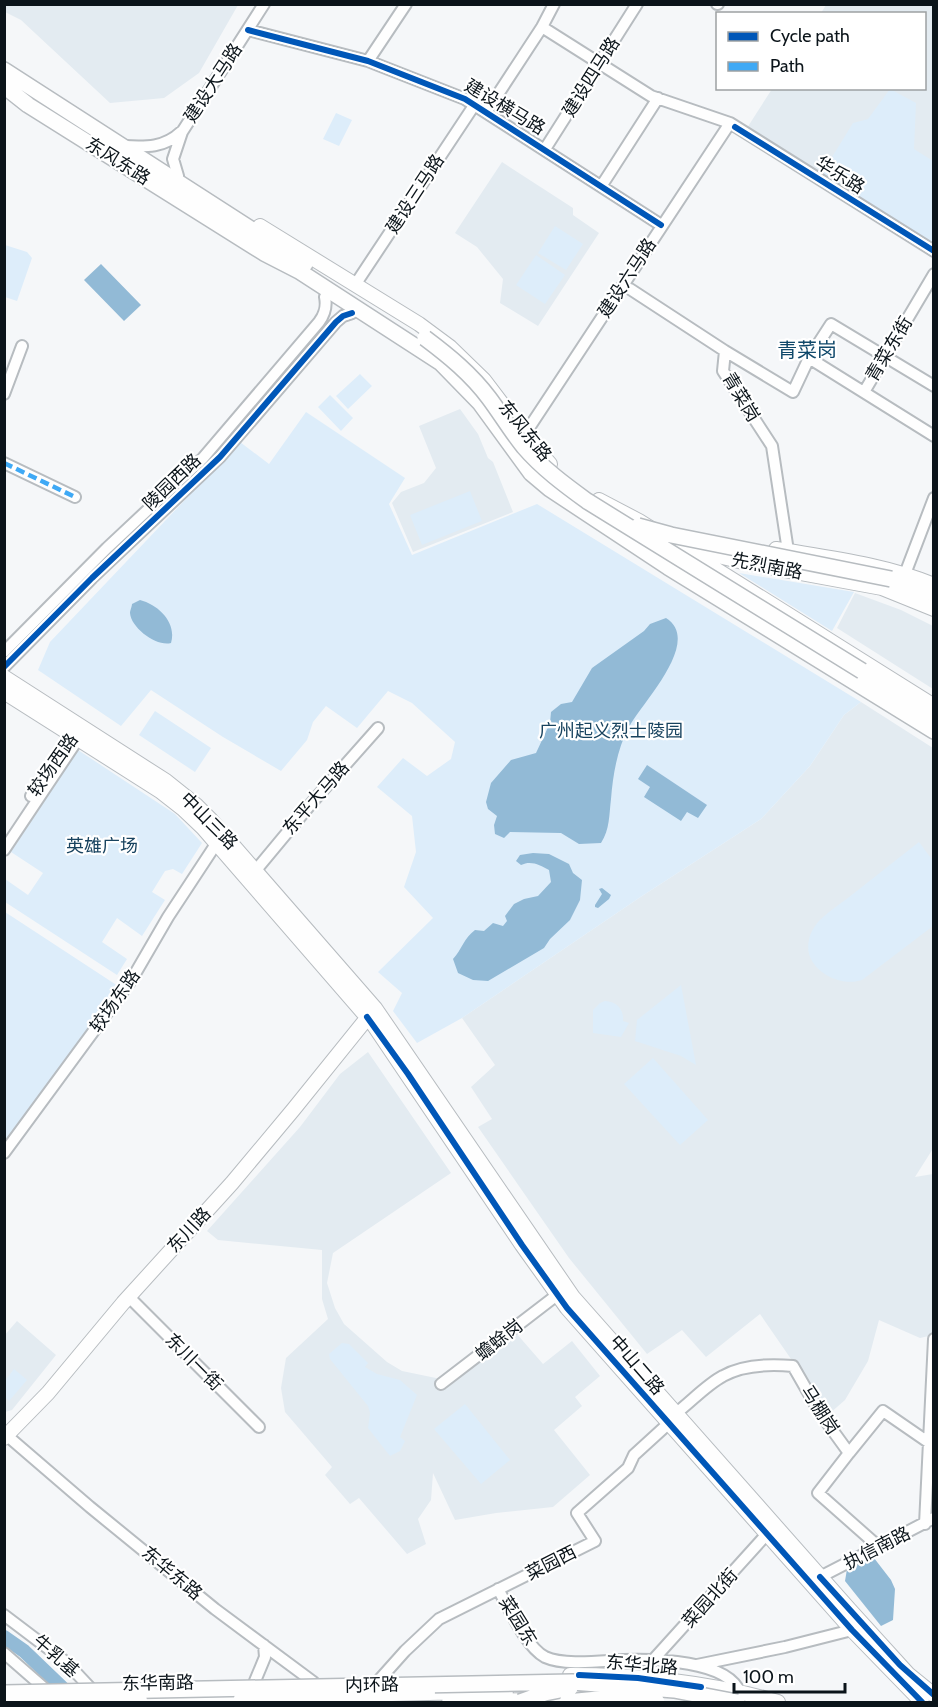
<svg xmlns="http://www.w3.org/2000/svg" width="938" height="1707" viewBox="0 0 938 1707" font-family="Cabin,'Noto Sans SC',sans-serif">
<style>
.built{fill:#e3ebf1}
.green{fill:#ddedfa}
.water{fill:#92bad6}
.lines{fill:none;stroke-linecap:round;stroke-linejoin:round}
.river{stroke:#92bad6;stroke-width:14}
.minor-casing{stroke:#b7bcc0;stroke-width:14}
.major-casing{stroke:#b7bcc0;stroke-width:16}
.highway-casing{stroke:#b7bcc0;stroke-width:18}
.minor{stroke:#fefefe;stroke-width:10}
.major{stroke:#fefefe;stroke-width:14}
.highway{stroke:#fefefe;stroke-width:15}
.major-bridge-casing{stroke:#b7bcc0;stroke-width:16;stroke-linecap:butt}
.highway-bridge-casing{stroke:#b7bcc0;stroke-width:18;stroke-linecap:butt}
.major-bridge{stroke:#fefefe;stroke-width:14}
.highway-bridge{stroke:#fefefe;stroke-width:15}
.quiet{stroke:#3fa9f5;stroke-width:4.5;stroke-dasharray:9 4.5;stroke-linecap:butt}
.cycleway-casing{stroke:#fff;stroke-width:10}
.cycleway{stroke:#0057b8;stroke-width:6}
.labels{text-anchor:middle;dominant-baseline:central;stroke-width:4.5;stroke-linejoin:round;paint-order:stroke}
.street-label{font-size:18px;fill:#0b141a;stroke:#fff}
.park-label{font-size:18px;fill:#18435f;stroke:#fff}
.neighbourhood-label{font-size:20px;fill:#0f486a;stroke:#fff}
</style>
<rect width="100%" height="100%" fill="#f5f7f9"/>
<!-- built -->
<path class="built" d="M4 5 5 4 238 5 199 73 164 98 110 103 21 20 5 12Z
M826 5H933V245L747 128 772 89 924 88V14L821 13Z
M502 162 573 208V215L599 233 538 326 500 303 503 279 477 247 455 233Z
M460 409 478 434 488 458 493 462 513 512 413 552 392 503 401 492 424 483 436 468 419 426Z
M855 593 901 610 933 626V689L837 628Z
M861 702 933 748 934 1147 915 1177 933 1174 934 1283 932 1284 933 1335 920 1338 879 1320 868 1361 845 1400 829 1414 760 1314 706 1357 682 1330 647 1354 569 1258 478 1127 492 1119 471 1087 495 1065 462 1018 642 896 761 819 810 766 844 715Z
M368 1052 451 1173 333 1253 327 1283 335 1308 344 1324 387 1362 402 1371 436 1378 446 1389 516 1333 543 1364 572 1341 600 1376 575 1397 582 1406 554 1430 590 1475 553 1507 496 1513 455 1520 433 1473 431 1500 418 1519 426 1544 407 1554 359 1498 350 1504 325 1475 332 1467 285 1412 281 1388 286 1358 328 1319 322 1299V1250L218 1240 207 1231 300 1127 340 1074Z
M17 1321 56 1355 12 1410 5 1412 4 1336Z"/>
<!-- green -->
<path class="green" d="M890 89 916 103 914 149 933 161V245L821 175 853 123 868 119Z
M336 113 352 120 339 146 323 139Z
M555 226 583 244 566 270 538 253Z
M5 245 27 252 32 258 17 301 5 297Z
M536 255 565 275 545 304 516 285Z
M360 374 372 386 348 409 336 396Z
M330 395 353 418 341 431 318 407Z
M306 412 405 478 389 504 412 555 537 504 861 702 844 715 810 766 761 819 642 896 462 1018 417 1043 393 1011 402 993 378 972 433 918 404 887 416 852 412 816 377 787 403 758 427 776 451 759 455 742 412 703 388 691 357 728 326 706 313 722 307 740 281 771 223 737 151 690 121 726 38 670 50 642 240 442 269 464Z
M470 491 482 521 422 545 410 515Z
M739 573 854 592 832 631Z
M155 711 211 748 195 772 139 735Z
M78 750 175 814 202 843 182 874 173 869 165 871 152 892 165 900 142 936 117 918 102 942 127 959 117 975 5 902V879L28 895 43 873 11 852Z
M919 842 933 861V926L862 980C839 988 802 968 809 940 810 933 815 925 820 920 830 910 842 903 853 894 875 877 897 859 919 842Z
M5 912 118 986 119 991 13 1133 5 1141Z
M681 985 696 1065 681 1056 635 1041 637 1020Z
M605 1001C617 1002 624 1009 623 1021L629 1023 621 1037 593 1033V1010L600 1003Z
M653 1058 708 1120 680 1145 624 1084Z
M342 1343 349 1344 368 1363 365 1367 377 1374 400 1380 417 1395 400 1437 405 1441 400 1451 390 1456 368 1428 370 1413 368 1406 330 1359 329 1354Z
M14 1369 27 1380 9 1401 5 1397V1381Z
M465 1404 510 1460 481 1484 434 1429Z"/>
<!-- water -->
<path class="water" d="M101 264 141 305 124 321 84 280Z
M140 600C159 605 177 623 171 643 157 647 131 628 130 613 130 611 132 606 132 604Z
M666 618C703 641 642 703 629 727 617 749 613 775 611 799 609 815 610 829 601 843L579 844 561 833 510 832 504 838 495 834 494 825 497 816 488 809 486 802 491 783 511 760 536 753 550 723 551 712 561 704 572 702 592 668 644 631 650 624Z
M647 765 707 805 698 818 687 812 681 821 644 797 650 787 638 779Z
M533 853 549 854 569 864 573 873 582 880 580 900 570 920 550 939 544 948 488 981 473 980 458 973 453 959C462 949 464 938 475 930L484 931 493 923 503 926 507 921 505 916 514 904 524 899 538 896 551 882 549 870C540 865 531 860 521 865L516 861 520 855Z
M602 888 611 895 609 899 598 908 595 907V905L602 894 599 889Z
M874 1558 891 1580 895 1589 893 1620 881 1626 845 1581 847 1569Z"/>
<g class="lines">
<!-- river -->
<path class="river" d="M4 1637 24 1651 72 1697"/>
<!-- minor casing -->
<g class="minor-casing">
<path id="minor" d="M717 4H718
M542 27 651 96 730 123 934 251
M248 30 368 61 465 99 661 225
M368 61 406 4
M487 111 542 27 554 4
M124 146C146 147 164 148 181 132
M545 149 637 4
M178 176 173 159 182 132 264 4
M602 185 658 98
M355 285 475 104
M630 289 725 351 793 392 809 358 831 324 934 386
M725 351 723 371 772 446 788 551
M809 358 934 436
M864 392 934 274
M4 394 22 346
M522 441 525 434 730 123
M4 463 75 497
M905 574 934 498
M4 652 107 548 203 458 319 322C325 314 327 307 325 297
M4 667 92 578 220 457 336 322 343 316 352 313
M31 796 71 735 77 730
M4 850 78 739 80 732
M256 870 315 799 378 728
M4 1153 132 979 168 917 216 844
M129 1297 259 1427
M441 1384 557 1295
M675 1414C691 1402 706 1385 723 1376 744 1364 770 1364 793 1366L820 1413 849 1453 818 1493 879 1547
M4 1433 90 1507 215 1609 312 1681 335 1702
M849 1453 883 1411 928 1442
M925 1524 934 1339
M820 1577 934 1518
M498 1589C509 1608 526 1647 545 1657 565 1666 601 1661 623 1660 654 1659 728 1660 740 1693
M4 1615 66 1662 95 1693
M4 1653 51 1694
M653 1660 766 1535
M697 1665 785 1647 852 1630
M380 1679 405 1651 439 1619 595 1541 577 1513 628 1468 634 1455 668 1424
M255 1681 265 1657 264 1645"/>
</g>
<!-- major casing -->
<g class="major-casing">
<path id="major" d="M260 226 419 324 450 347 484 380 534 446 550 464
M599 500 639 521 934 706
M690 549 747 563 882 588 934 609
M776 549C829 558 883 564 934 585
M4 677 166 781 196 805 211 820 375 1008 573 1297 849 1609 908 1674 934 1695
M4 692 160 791 183 809 203 828 373 1024 522 1245 567 1308 852 1630 922 1702
M4 1438 48 1393 123 1303 232 1183 293 1110 372 1012
M570 1675C639 1675 712 1683 778 1702
M558 1691 614 1692
M428 1693 506 1691
M140 1700 241 1698
M449 1702 573 1699"/>
</g>
<!-- highway casing -->
<g class="highway-casing">
<path id="highway" d="M4 70 305 264
M4 86 28 105 264 253 299 271 441 363 480 403 531 473 550 489 668 567 934 731
M891 579 934 594
M862 671 934 716"/>
</g>
<!-- minor -->
<use href="#minor" class="minor"/>
<!-- major -->
<use href="#major" class="major"/>
<!-- highway -->
<use href="#highway" class="highway"/>
<!-- major-bridge casing -->
<g class="major-bridge-casing">
<path id="major-bridge" d="M241 1698 428 1693
M4 1702 140 1700"/>
</g>
<!-- highway-bridge casing -->
<g class="highway-bridge-casing">
<path id="highway-bridge" d="M425 338C449 356 471 374 489 398 501 414 511 431 524 447 542 468 565 485 587 501L862 671
M638 526 671 535 891 579
M4 1693 572 1682 674 1690 737 1702
M520 1702 545 1693 570 1688
M567 1702 598 1699 657 1702"/>
</g>
<!-- major-bridge -->
<use href="#major-bridge" class="major-bridge"/>
<!-- highway-bridge -->
<use href="#highway-bridge" class="highway-bridge"/>
<!-- quiet -->
<path class="quiet" d="M4 463 75 497"/>
<!-- cycleway casing -->
<g class="cycleway-casing">
<path id="cycleway" d="M248 30 368 61 465 99 661 225
M735 127 934 251
M4 667 92 578 220 457 336 322 343 316 352 313
M367 1017 408 1074 522 1245 567 1308 852 1630 922 1702
M820 1577 900 1665 934 1695
M579 1675 638 1678 701 1687"/>
</g>
<!-- cycleway -->
<use href="#cycleway" class="cycleway"/>
</g>
<g class="labels">
<!-- street labels -->
<g class="street-label">
<text transform="translate(591 77) rotate(-58)">建设四马路</text>
<text transform="translate(213 83) rotate(-57)">建设大马路</text>
<text transform="translate(505 107) rotate(31)">建设横马路</text>
<text transform="translate(118 161) rotate(32)">东风东路</text>
<text transform="translate(840 175) rotate(32)">华乐路</text>
<text transform="translate(415 194) rotate(-57)">建设三马路</text>
<text transform="translate(627 278) rotate(-57)">建设六马路</text>
<text transform="translate(889 349) rotate(-59)">青菜东街</text>
<text transform="translate(741 397) rotate(59)">青菜岗</text>
<text transform="translate(525 431) rotate(51)">东风东路</text>
<text transform="translate(172 482) rotate(-44)">陵园西路</text>
<text transform="translate(767 566) rotate(11)">先烈南路</text>
<text transform="translate(53 765) rotate(-55)">较场西路</text>
<text transform="translate(316 798) rotate(-49)">东平大马路</text>
<text transform="translate(209 821) rotate(45)">中山三路</text>
<text transform="translate(115 1001) rotate(-55)">较场东路</text>
<text transform="translate(189 1230) rotate(-47)">东川路</text>
<text transform="translate(499 1340) rotate(-38)">蟾蜍岗</text>
<text transform="translate(194 1362) rotate(45)">东川一街</text>
<text transform="translate(637 1365) rotate(49)">中山二路</text>
<text transform="translate(820 1410) rotate(57)">马棚岗</text>
<text transform="translate(877 1548) rotate(-27)">执信南路</text>
<text transform="translate(551 1563) rotate(-27)">菜园西</text>
<text transform="translate(172 1573) rotate(40)">东华东路</text>
<text transform="translate(710 1598) rotate(-48)">菜园北街</text>
<text transform="translate(518 1621) rotate(58)">菜园东</text>
<text transform="translate(56 1656) rotate(41)">牛乳基</text>
<text transform="translate(642 1665) rotate(5)">东华北路</text>
<text transform="translate(158 1683) rotate(-1)">东华南路</text>
<text transform="translate(372 1685) rotate(-1)">内环路</text>
</g>
<!-- park labels -->
<g class="park-label">
<text x="611" y="731">广州起义烈士陵园</text>
<text x="102" y="846">英雄广场</text>
</g>
<!-- neighbourhood labels -->
<g class="neighbourhood-label">
<text x="807" y="350">青菜岗</text>
</g>
</g>
<!-- border -->
<rect width="938" height="1707" fill="none" stroke="#0b141a" stroke-width="12"/>
<!-- legend -->
<rect x="716" y="12" width="210" height="78" fill="#ffffff" stroke="#9da1a3" stroke-width="1.5"/>
<rect x="728" y="32" width="30" height="9" fill="#0057b8" stroke="#9da1a3" stroke-width="1.5"/>
<text x="770" y="42" font-size="18" fill="#0b141a">Cycle path</text>
<rect x="728" y="62" width="30" height="9" fill="#3fa9f5" stroke="#9da1a3" stroke-width="1.5"/>
<text x="770" y="72" font-size="18" fill="#0b141a">Path</text>
<!-- scale -->
<path d="M734 1683v9h111v-9" fill="none" stroke="#0b141a" stroke-width="3"/>
<text x="743" y="1683" font-size="18" fill="#0b141a" stroke="#ffffff" stroke-width="4.5" paint-order="stroke">100 m</text>
</svg>
